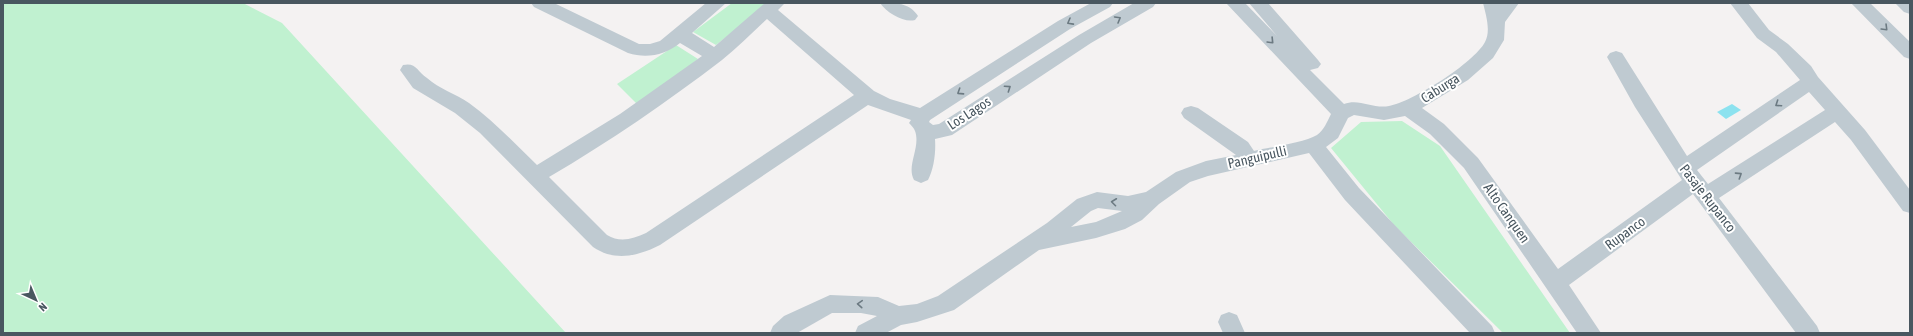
<svg xmlns="http://www.w3.org/2000/svg" width="1913" height="336" viewBox="0 0 1913 336" font-family="'Asap Condensed',sans-serif">
<style>
.green{fill:#c0f1d0}
.water{fill:#8ce2ef}
.lines{fill:none;stroke-linecap:round;stroke-linejoin:round}
.minor{fill:#bfcad1;fill-rule:evenodd}
.oneway{stroke:#6c7a82}
.labels{text-anchor:middle;dominant-baseline:central;stroke-width:4;stroke-linejoin:round;paint-order:stroke}
.street-label{font-size:14px;fill:#495760;stroke:#fff}
</style>
<rect width="100%" height="100%" fill="#f4f2f2"/>
<!-- green -->
<path class="green" d="M3 3H243L282 23 566 333H3Z
M732 3H769L716 45 693 32Z
M676 45 698 59 639 106 617 84Z
M1402 121 1440 146 1570 333H1503L1394 225 1331 148 1361 122Z"/>
<!-- water -->
<path class="water" d="M1732 104 1741 110 1726 119 1717 112Z"/>
<g class="lines">
<!-- minor -->
<path class="minor" d="M531 3H554L639 44H650L660 41 706 3H726L692 33 714 47 765 3H785L778 10 874 91 890 99 920 108 1058 21 1091 3H1113L1110 7 1070 29 930 120 929 122 933 125 939 124 1079 35 1134 3H1156L1153 7 1091 43 952 135 935 139C936 152 934 169 928 180L921 183 914 180C906 166 921 147 915 131 914 128 911 125 909 123L911 120 868 105 660 245C638 256 615 262 593 247L480 133 455 113 413 88 400 70 403 65C416 62 417 71 427 78 439 89 456 94 469 103 494 121 515 144 537 165L620 114 702 56 680 43C665 55 647 59 628 53L534 7ZM767 19 854 95 646 233C633 239 620 243 607 235L549 177C609 142 667 102 722 60 738 47 752 33 767 19Z
M880 3C895 3 909 2 918 16L915 20C904 23 887 13 880 3Z
M1226 3H1245L1277 36 1249 3H1268L1318 60 1321 64 1318 68 1310 70 1344 104C1359 98 1373 109 1389 106 1412 102 1474 63 1485 42 1491 31 1486 15 1483 3H1519L1505 22 1504 40 1493 58 1468 80 1422 108 1444 124 1478 158 1558 269 1682 180 1635 107 1607 57 1610 53 1616 51 1622 53 1687 156 1800 80 1776 52 1757 38 1730 3H1748L1769 30 1788 44 1811 66 1818 77 1865 130 1910 190V213L1903 211 1851 140 1835 122 1719 198 1817 326 1820 333H1796L1693 194 1569 285 1601 333H1577L1464 168 1430 134 1405 116 1384 120 1354 115 1348 118 1338 138 1326 147 1359 188 1492 326 1495 333H1470L1345 200 1309 153 1208 176 1190 182 1159 204 1142 220 1125 229 1096 238 1039 250 954 310 917 322 901 325 886 333H855L858 326 877 316 861 313H832L797 333H770L773 326 784 316 830 295 878 297 899 306 917 304 938 296 1047 223 1077 199 1097 192 1128 196 1146 192 1176 172 1206 161 1236 155 1184 118 1181 113 1184 108 1191 106 1198 108 1248 142 1254 151C1270 147 1304 143 1317 135 1324 130 1327 122 1331 114ZM1809 92 1825 110 1708 184 1697 170ZM1098 208 1122 211 1096 222 1071 227 1091 211Z
M1851 3H1870L1910 42V59L1904 57Z
M1895 3H1910V14L1904 12Z
M1229 312 1237 315 1245 333H1223L1218 322 1221 315Z"/>
</g>
<!-- one-way arrows -->
<defs><path id="oneway-chevron" d="M-2-3.5L2.5 0L-2 3.5" fill="none" stroke-width="1.6" stroke-linecap="round" stroke-linejoin="round"/></defs>
<g class="oneway">
<use href="#oneway-chevron" transform="translate(1118 19) rotate(-30)"/>
<use href="#oneway-chevron" transform="translate(1070 22) rotate(151)"/>
<use href="#oneway-chevron" transform="translate(1885 28) rotate(45)"/>
<use href="#oneway-chevron" transform="translate(1271 41) rotate(46)"/>
<use href="#oneway-chevron" transform="translate(1008 88) rotate(-34)"/>
<use href="#oneway-chevron" transform="translate(960 92) rotate(147)"/>
<use href="#oneway-chevron" transform="translate(1778 104) rotate(146)"/>
<use href="#oneway-chevron" transform="translate(1739 175) rotate(-33)"/>
<use href="#oneway-chevron" transform="translate(1114 202) rotate(-173)"/>
<use href="#oneway-chevron" transform="translate(860 304) rotate(-176)"/>
</g>
<g class="labels">
<!-- street labels -->
<g class="street-label">
<text transform="translate(1440 88) rotate(-32)">Caburga</text>
<text transform="translate(969 113) rotate(-33)">Los Lagos</text>
<text transform="translate(1257 157) rotate(-13)">Panguipulli</text>
<text transform="translate(1708 198) rotate(52)">Pasaje Rupanco</text>
<text transform="translate(1507 213) rotate(55)">Alto Canquen</text>
<text transform="translate(1625 233) rotate(-36)">Rupanco</text>
</g>
</g>
<!-- border -->
<rect width="1913" height="336" fill="none" stroke="#495760" stroke-width="8"/>
<!-- north arrow -->
<g transform="translate(36 300) rotate(136)" stroke="#ffffff" stroke-width="3" paint-order="stroke">
<path d="M0-3L7 15L0 10L-7 15Z" fill="#495760"/>
<text y="-6" font-size="11" font-weight="bold" text-anchor="middle" fill="#495760">N</text>
</g>
</svg>
